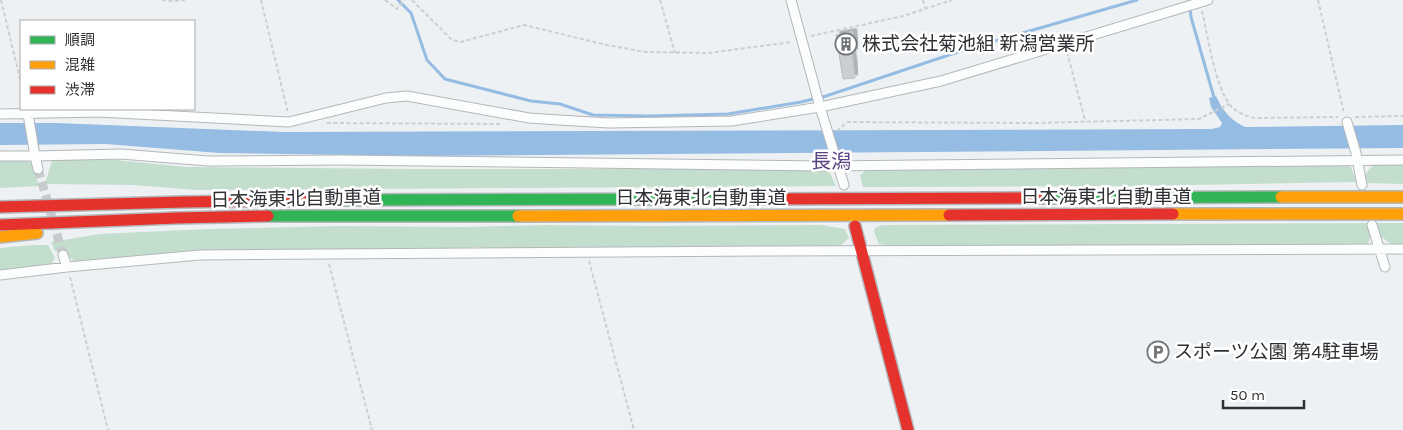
<svg xmlns="http://www.w3.org/2000/svg" width="1403" height="430" viewBox="0 0 1403 430" font-family="Karla,'Noto Sans JP',sans-serif">
<style>
.green{fill:#c3decc}
.water{fill:#95bce2}
.lines{fill:none;stroke-linecap:round;stroke-linejoin:round}
.stream{stroke:#95bce2;stroke-width:3}
.building{fill:#cccfd1;stroke:#babdbf;filter:url(#shadow)}
.street-tunnel{stroke:#c8cacd;stroke-width:9;stroke-dasharray:9 4.5;stroke-linecap:butt}
.street-casing{stroke:#b4b7ba;stroke-width:11}
.fast-casing{stroke:#b4b7ba;stroke-width:14}
.slow-casing{stroke:#b4b7ba;stroke-width:14}
.jam-casing{stroke:#b4b7ba;stroke-width:14}
.path{stroke:#cdced0;stroke-width:2;stroke-dasharray:4 2.5;stroke-linecap:butt}
.street{stroke:#fcfdfd;stroke-width:9}
.fast{stroke:#30b455;stroke-width:11}
.slow{stroke:#ff9f0a;stroke-width:11}
.jam{stroke:#e5322d;stroke-width:11}
.labels{text-anchor:middle;dominant-baseline:central;stroke-width:5;stroke-linejoin:round;paint-order:stroke}
.poi-label{font-size:19px;fill:#2e3033;stroke:#fff;text-anchor:start}
.street-label{font-size:19px;fill:#2e3033;stroke:#fff}
.neighbourhood-label{font-size:20px;fill:#584381;stroke:#fff}
</style>
<defs>
<filter id="shadow"><feDropShadow dx="3.5" dy="-3.5" stdDeviation="0" flood-color="#0004"/></filter>
</defs>
<rect width="100%" height="100%" fill="#eef1f4"/>
<!-- green -->
<path class="green" d="M81 159 115 160 186 167 412 169H828L836 186 196 190 134 185 45 184 52 161Z
M0 160H21L31 162 39 186 0 188Z
M1335 163 1351 167 1357 182 1135 186 863 187 860 175 870 167Z
M1375 163H1403V184L1366 183V173Z
M1403 223V252H1401L1383 238H1370L1365 253 896 247 879 244 874 232 875 228 882 225Z
M544 225 654 226 822 225 845 229 849 238 838 248 514 250 476 247 441 251 211 252 77 264 67 255 55 251 51 242 100 234 207 229 338 226 465 227Z
M32 245H48L55 258 51 264 17 270 0 271V248Z"/>
<!-- water -->
<path class="water" d="M1216 96C1223 111 1230 120 1245 127L1403 125V148L420 156 219 153 106 144 0 145V123H56L283 132 1212 129 1220 127 1222 123 1211 107 1209 98Z"/>
<g class="lines">
<!-- stream -->
<path class="stream" d="M398 0 411 13 427 60 445 79 531 101 560 104 593 115 650 116 728 114 801 102 826 96 967 49 1137 0
M1189 0 1191 17 1215 101"/>
</g>
<!-- building -->
<path class="building" d="M853 32 856 52 852 53 855 78 843 79 836 35Z"/>
<g class="lines">
<!-- street-tunnel -->
<path class="street-tunnel" d="M38 169 63 255"/>
<!-- street casing -->
<g class="street-casing">
<path id="street" d="M791 0 820 107 844 185
M0 114 99 112 289 122 386 98 407 96 529 118 559 120 609 123 732 121 820 107 941 81 1208 0
M28 114 35 156 121 154 208 161 339 160 824 166 1403 160
M1347 122 1356 153 1362 185
M0 156H35L38 169
M1372 225 1385 267
M63 255 67 267
M0 275 67 267 200 255 764 251 1403 249"/>
</g>
<!-- fast casing -->
<g class="fast-casing">
<path id="fast" d="M1042 198 1281 197
M336 200 726 199
M268 216H518"/>
</g>
<!-- slow casing -->
<g class="slow-casing">
<path id="slow" d="M1281 197H1403
M1173 214H1403
M518 216 949 215
M0 237 37 233"/>
</g>
<!-- jam casing -->
<g class="jam-casing">
<path id="jam" d="M726 199 1042 198
M0 207 184 202 336 200
M949 215 1173 214
M0 225 176 218 268 216
M855 226 908 430"/>
</g>
<!-- path -->
<path class="path" d="M1 0 21 83
M162 0 169 1 185 0
M261 0 288 113
M385 0 397 9 404 0
M412 0 452 40 461 42 524 25 607 45 646 52 708 53 792 42
M660 0 675 53
M923 0 925 8
M1318 0 1344 113
M1202 11C1208 36 1215 88 1231 106 1237 113 1246 116 1255 118L1338 117
M811 36 903 16 952 0
M1067 52 1085 120
M1355 117 1403 116
M327 123 500 124
M837 131 847 122 1034 123 1199 119 1229 104
M589 261 634 430
M329 264 372 430
M70 277 108 430"/>
<!-- street -->
<use href="#street" class="street"/>
<!-- fast -->
<use href="#fast" class="fast"/>
<!-- slow -->
<use href="#slow" class="slow"/>
<!-- jam -->
<use href="#jam" class="jam"/>
</g>
<!-- icons -->
<defs>
<g id="building-ring" transform="scale(1.125)"><circle r="9.5" fill="#fff" stroke="#717477" stroke-width="1.5"/><path d="M-4-6H4V6H1V3H-1V6H-4ZM-2.5-4.3h1.7v1.8h-1.7ZM.8-4.3h1.7v1.8H.8ZM-2.5-1h1.7V.8h-1.7ZM.8-1h1.7V.8H.8Z" fill="#717477"/></g>
<g id="parking-ring" transform="scale(1.125)"><circle r="9.5" fill="#fff" stroke="#717477" stroke-width="1.5"/><path d="M-3.5-5.5H1a3.5 3.5 0 0 1 0 7H-1V5.5H-3.5ZM-1-3.4V-.6H.8a1.4 1.4 0 0 0 0-2.8Z" fill="#717477"/></g>
</defs>
<g fill-rule="evenodd">
<use href="#building-ring" x="846" y="44"/>
<use href="#parking-ring" x="1158" y="352"/>
</g>
<g class="labels">
<!-- poi labels -->
<g class="poi-label">
<text x="862" y="44">株式会社菊池組 新潟営業所</text>
<text x="1174" y="352">スポーツ公園 第4駐車場</text>
</g>
<!-- street labels -->
<g class="street-label">
<text x="1106" y="197">日本海東北自動車道</text>
<text x="701" y="198">日本海東北自動車道</text>
<text transform="translate(296 199) rotate(-1)">日本海東北自動車道</text>
</g>
<!-- neighbourhood labels -->
<g class="neighbourhood-label">
<text x="831" y="161">長潟</text>
</g>
</g>
<!-- legend -->
<rect x="20" y="20" width="175" height="90" fill="#ffffff" stroke="#abacad"/>
<rect x="30" y="36" width="25" height="8" fill="#30b455" stroke="#abacad"/>
<text x="65" y="45" font-size="15" fill="#2e3033">順調</text>
<rect x="30" y="61" width="25" height="8" fill="#ff9f0a" stroke="#abacad"/>
<text x="65" y="70" font-size="15" fill="#2e3033">混雑</text>
<rect x="30" y="86" width="25" height="8" fill="#e5322d" stroke="#abacad"/>
<text x="65" y="95" font-size="15" fill="#2e3033">渋滞</text>
<!-- scale -->
<path d="M1223 400v8h81v-8" fill="none" stroke="#2e3033" stroke-width="2.5"/>
<text x="1230" y="400" font-size="15" fill="#2e3033" stroke="#ffffff" stroke-width="4" paint-order="stroke">50 m</text>
</svg>
